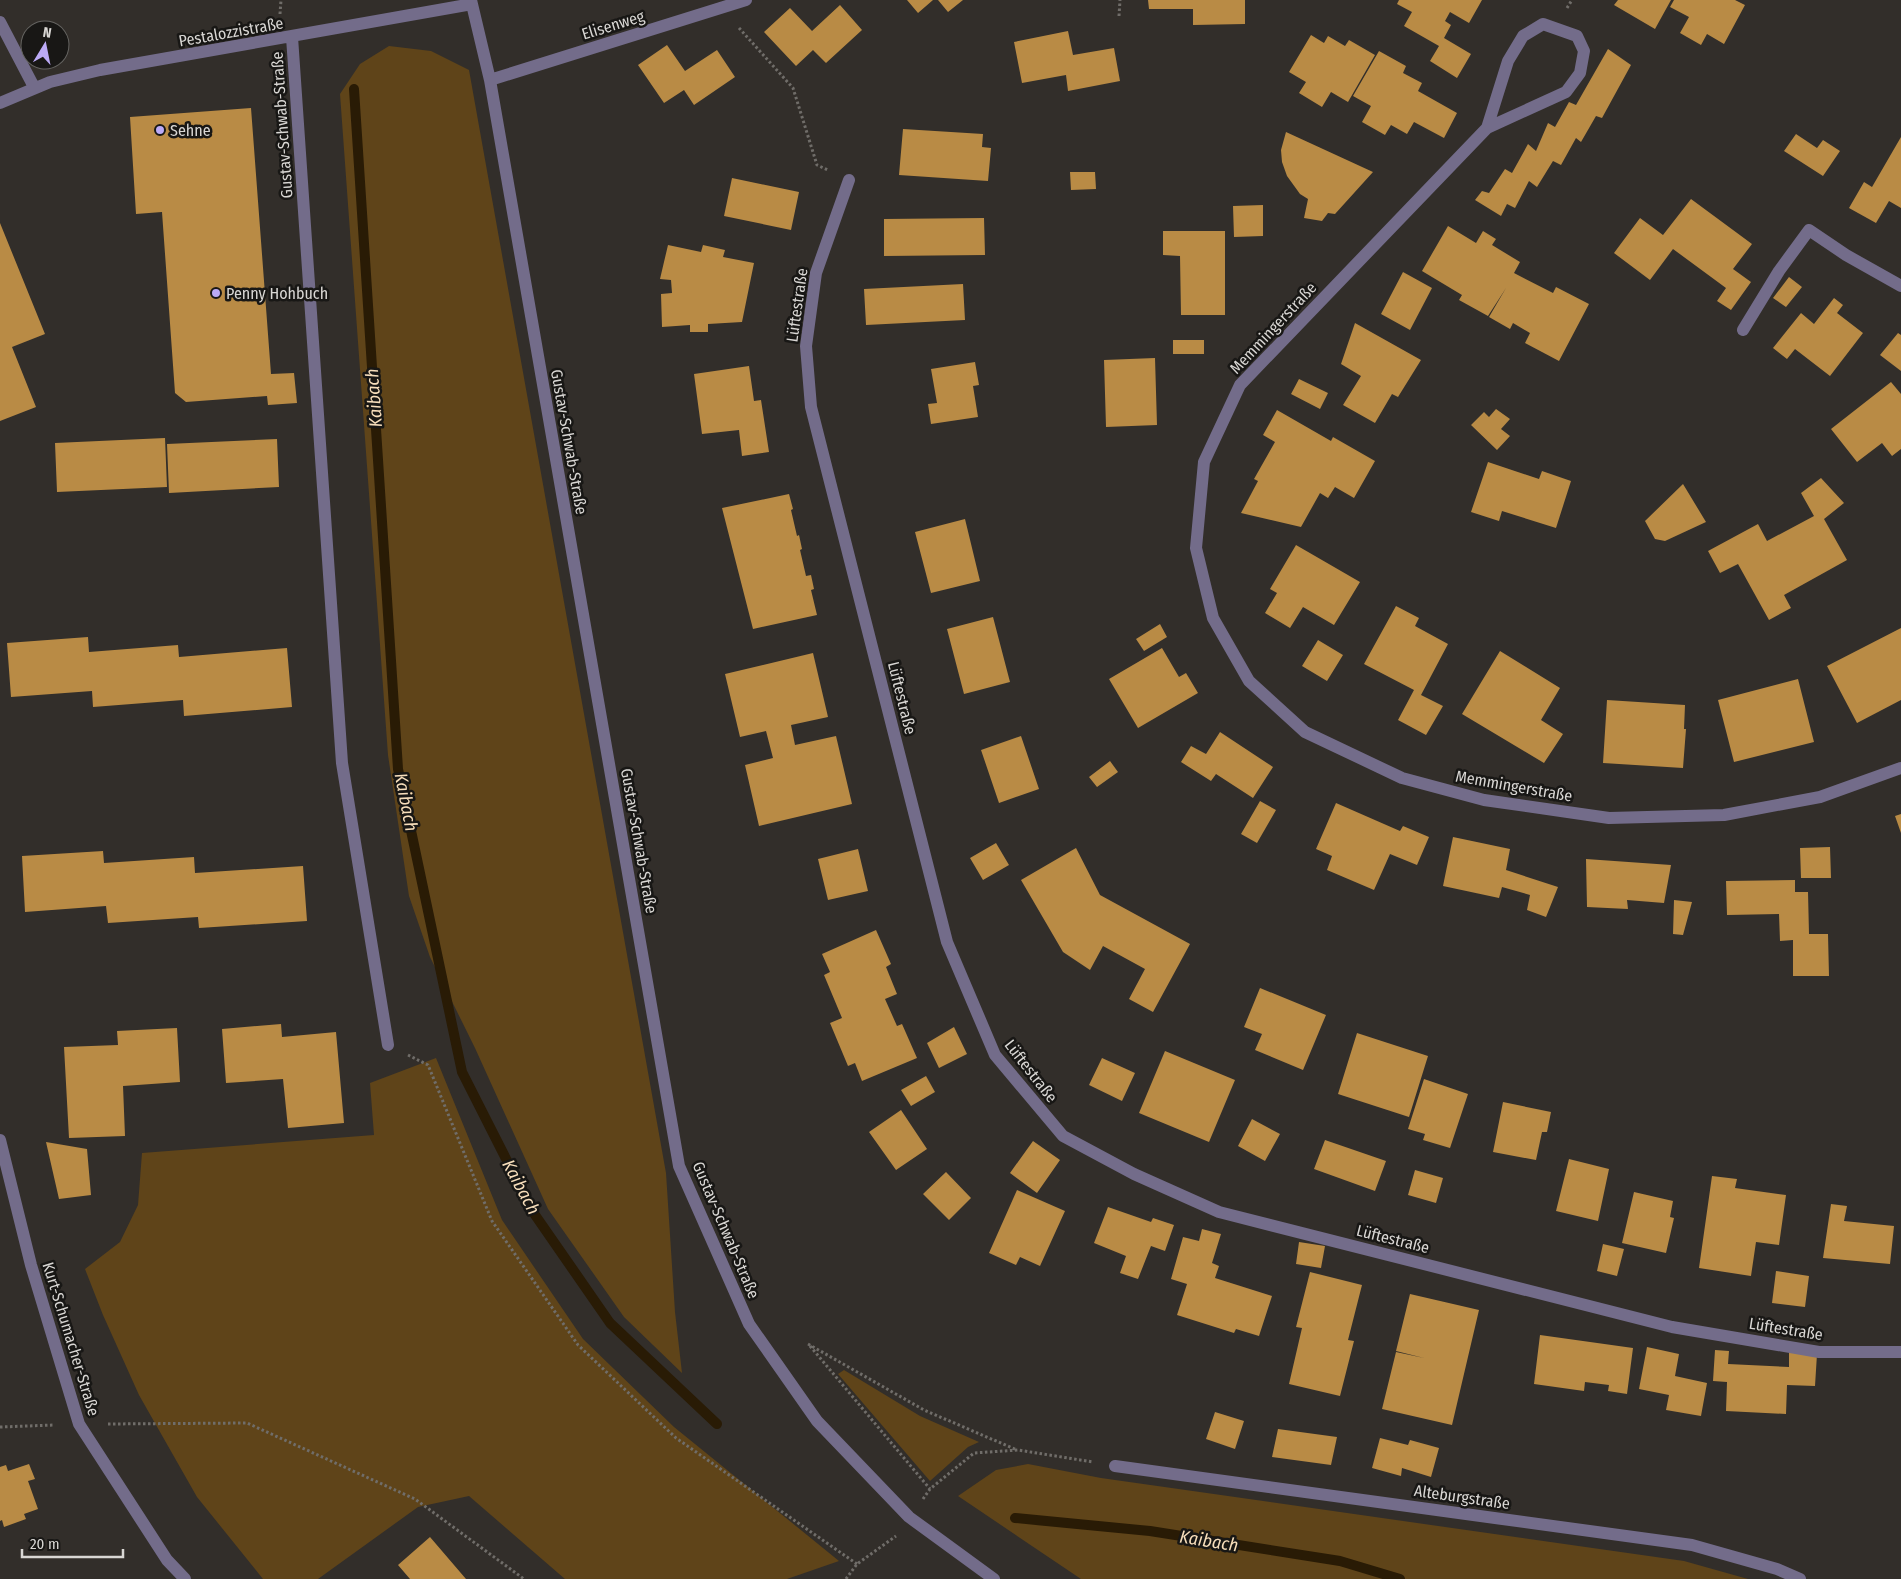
<svg xmlns="http://www.w3.org/2000/svg" width="1901" height="1579" viewBox="0 0 1901 1579" font-family="'Fira Sans Condensed',sans-serif">
<style>
.green{fill:#5f4419}
.lines{fill:none;stroke-linecap:round;stroke-linejoin:round}
.stream{stroke:#291b05;stroke-width:10}
.building{fill:#b98b45}
.path{stroke:#706d69;stroke-width:3;stroke-dasharray:2.5 2.5;stroke-linecap:butt}
.minor{stroke:#736c8a;stroke-width:12}
.poi-dot{fill:#bbaaf6;stroke:#181715;stroke-width:2}
.labels{text-anchor:middle;dominant-baseline:central;stroke-width:5;stroke-linejoin:round;paint-order:stroke}
.street-label{font-size:16px;fill:#d9d7d4;stroke:#181715}
.poi-label{font-size:16px;fill:#d9d7d4;stroke:#181715;text-anchor:start}
.water-label{font-size:18px;font-style:italic;fill:#f7debb;stroke:#181715}
</style>
<rect width="100%" height="100%" fill="#322e2a"/>
<!-- green -->
<path class="green" d="M389 46 431 51 469 70 666 1173 675 1312 682 1373 624 1317 548 1209 475 1048 430 957 409 896 388 755 340 94 360 64Z
M436 1058 502 1220 583 1339 674 1427 839 1561 787 1579H565L469 1496 418 1507 318 1579H263L197 1497 139 1395 103 1315 85 1269 120 1242 138 1205 142 1153 374 1135 370 1083Z
M844 1370 920 1416 979 1442 968 1447 930 1481 838 1374Z
M1028 1464 1101 1478 1684 1561 1748 1579H1081L958 1496 996 1470Z"/>
<g class="lines">
<!-- stream -->
<path class="stream" d="M354 89 398 769 462 1072 533 1212 610 1323 717 1424
M1015 1518 1150 1531 1340 1561 1400 1579"/>
</g>
<!-- building -->
<path class="building" d="M907 0H933L918 13Z
M938 0H963L948 12Z
M1148 0H1245V24L1193 25V9H1149Z
M1399 0H1482L1469 23 1450 12 1445 21 1451 25 1444 38 1471 54 1457 78 1430 61 1439 46 1404 26 1412 12 1397 4Z
M1618 0H1671L1655 29 1614 5Z
M1674 0H1735L1745 5 1724 44 1707 34 1701 45 1680 33 1689 17 1670 7Z
M840 5 862 30 826 63 813 50 796 66 764 32 790 8 812 31Z
M1068 31 1073 55 1114 48 1120 81 1068 91 1066 75 1022 83 1014 42Z
M1311 35 1324 43 1328 36 1345 46 1349 40 1375 55 1348 102 1331 92 1322 107 1299 93 1306 82 1289 72Z
M667 45 685 71 717 50 735 77 694 105 684 90 664 103 638 65Z
M1608 49 1631 65 1602 118 1596 116 1581 142 1576 138 1561 165 1553 161 1537 187 1529 181 1515 208 1507 204 1501 216 1475 200 1482 191 1489 193 1505 169 1512 173 1528 144 1536 151 1548 123 1555 127 1569 102 1576 105Z
M1379 51 1406 66 1403 73 1422 83 1418 91 1457 113 1444 138 1414 122 1407 134 1391 125 1385 135 1362 122 1371 106 1353 96Z
M251 108 271 374 294 373 297 403 268 405 267 396 186 402 175 393 162 212 136 214 130 117Z
M903 129 983 134 982 147 991 148 988 181 899 175Z
M1286 132 1373 172 1335 214 1328 213 1322 221 1304 218 1308 199 1300 194 1287 176 1282 162 1281 150Z
M1796 134 1817 148 1823 140 1840 151 1823 176 1784 151Z
M1901 137V208L1889 201 1876 223 1849 208 1864 182 1872 187Z
M1070 172H1095L1096 189 1071 190Z
M732 178 799 192 791 230 724 216Z
M1691 199 1752 244 1733 269 1751 282 1731 310 1717 301 1726 288 1673 249 1650 280 1614 253 1640 218 1663 235Z
M1263 205V236L1234 237 1233 206Z
M984 218 985 255 884 256V219Z
M0 223 45 334 12 347 36 407 0 421Z
M1448 226 1476 243 1483 231 1496 239 1492 245 1520 262 1514 273 1553 293 1556 287 1589 304 1559 361 1525 343 1530 333 1513 323 1510 329 1489 317 1506 288 1488 316 1459 300 1462 295 1422 271Z
M1163 231H1225V315H1181L1180 256 1163 255Z
M668 245 701 252 703 245 725 250 723 257 754 263 742 322 708 324V332H690V325L662 327 661 294 672 293 671 280 660 279Z
M1403 272 1432 288 1410 330 1381 314Z
M1789 277 1802 287 1786 307 1773 298Z
M963 284 965 320 866 325 864 289Z
M1834 298 1843 305 1837 313 1863 333 1830 376 1795 349 1787 359 1773 348 1801 313 1814 324Z
M1355 323 1421 360 1398 397 1392 394 1375 423 1343 405 1361 376 1341 364Z
M1898 333 1901 335V371L1880 355Z
M1173 340H1204V354H1173Z
M1155 358 1157 425 1106 427 1104 360Z
M975 362 979 385 973 386 978 417 931 424 928 404 937 403 931 369Z
M749 366 754 401 761 400 769 452 742 456 739 430 702 434 694 374Z
M1299 379 1328 393 1320 409 1291 394Z
M1891 382 1901 394V449L1892 456 1882 443 1857 462 1831 429Z
M1496 409 1510 419 1501 429 1510 436 1497 450 1471 425 1484 412 1489 417Z
M1277 410 1331 441 1333 437 1375 461 1354 498 1335 487 1328 498 1320 493 1301 527 1241 513 1258 481 1254 479 1275 442 1263 435Z
M165 438 167 487 57 492 55 443Z
M277 439 279 487 169 493 167 444Z
M1488 462 1539 479 1542 471 1571 481 1556 528 1502 511 1499 521 1471 512Z
M1821 478 1844 503 1824 519 1847 560 1784 595 1791 608 1769 620 1738 564 1720 573 1708 551 1758 524 1767 541 1814 516 1801 493Z
M1683 484 1706 522 1665 541 1655 539 1645 521Z
M789 494 793 509 791 510 797 536 799 535 802 549 800 550 806 576 811 575 814 589 811 590 817 615 753 629 722 508Z
M965 519 980 581 931 593 915 532Z
M1296 545 1360 582 1334 625 1303 607 1290 628 1265 613 1277 593 1270 589Z
M1396 606 1419 618 1415 626 1448 644 1421 695 1443 706 1426 735 1398 720 1414 690 1364 664Z
M993 617 1010 682 964 694 947 629Z
M1160 624 1167 637 1144 651 1136 639Z
M1901 628V700L1857 723 1827 666Z
M88 637 89 652 178 645 179 657 287 648 292 707 184 716 183 700 93 707 92 691 11 697 7 643Z
M1318 640 1343 655 1327 681 1302 666Z
M1162 648 1179 677 1186 673 1198 693 1138 728 1109 679Z
M1500 651 1560 688 1541 720 1563 734 1544 763 1462 714Z
M813 653 828 717 791 725 795 745 836 736 852 804 759 826 745 765 773 758 766 731 740 737 725 674Z
M1798 679 1814 742 1734 762 1718 700Z
M1607 700 1685 705 1684 729H1686L1683 768 1603 763Z
M1220 732 1273 767 1253 798 1216 774 1211 781 1181 762 1191 746 1206 754Z
M1021 736 1039 789 999 803 981 750Z
M1110 761 1118 772 1097 787 1089 777Z
M1260 801 1276 810 1257 843 1241 834Z
M1336 803 1400 831 1403 826 1429 837 1417 865 1390 854 1374 890 1327 870 1332 856 1316 849Z
M1901 814V833L1895 816Z
M1453 837 1510 849 1506 870 1558 887 1546 917 1527 910 1530 895 1502 887 1499 898 1443 886Z
M996 843 1009 865 983 880 970 858Z
M1830 847 1831 878H1801L1800 848Z
M1076 848 1100 895 1190 944 1153 1012 1129 999 1145 969 1103 946 1090 970 1063 952 1021 880Z
M858 849 868 891 828 900 818 859Z
M103 851 104 863 194 857 195 873 303 866 307 921 199 928 198 917 108 923 106 906 25 912 22 856Z
M1586 859 1671 865 1664 903 1627 900 1628 909 1587 907Z
M1795 880V892H1808L1809 934H1828L1829 976H1793V940L1780 941 1779 914 1727 915 1726 881Z
M1674 900 1692 902 1683 935 1673 934Z
M876 930 891 964 886 967 897 994 885 999 897 1026 902 1024 917 1058 862 1081 855 1063 848 1066 830 1023 842 1018 824 975 830 972 822 954Z
M1260 988 1326 1015 1303 1070 1255 1050 1262 1034 1244 1027Z
M281 1024 282 1037 336 1032 344 1123 288 1128 283 1079 226 1083 222 1029Z
M954 1027 967 1054 939 1068 927 1043Z
M177 1028 180 1082 123 1086 125 1136 69 1138 64 1047 118 1045 117 1031Z
M1357 1033 1428 1056 1409 1117 1338 1094Z
M1165 1051 1235 1080 1209 1142 1139 1113Z
M1102 1058 1135 1073 1122 1101 1089 1085Z
M926 1076 935 1092 911 1106 901 1090Z
M1424 1079 1468 1094 1450 1148 1423 1140 1425 1134 1408 1129Z
M1503 1102 1551 1112 1547 1132H1542L1536 1160 1493 1152Z
M901 1110 927 1149 896 1170 869 1132Z
M1252 1119 1280 1134 1265 1161 1238 1146Z
M1325 1140 1386 1161 1375 1191 1314 1169Z
M1033 1141 1060 1160 1037 1193 1010 1173Z
M46 1142 87 1149 91 1195 59 1199Z
M1569 1159 1609 1169 1598 1221 1556 1211Z
M1415 1170 1443 1178 1436 1203 1408 1195Z
M946 1172 971 1198 949 1220 923 1194Z
M1712 1176 1737 1179 1735 1188 1786 1195 1779 1245 1756 1242 1751 1276 1699 1268Z
M1017 1190 1065 1211 1040 1266 1020 1257 1016 1265 989 1253Z
M1634 1192 1673 1201 1670 1217 1674 1218 1666 1253 1622 1243Z
M1831 1204 1847 1206 1844 1221 1894 1226 1890 1264 1823 1258Z
M1108 1207 1151 1222 1153 1218 1174 1225 1165 1251 1151 1246 1138 1279 1120 1273 1126 1256 1094 1243Z
M1202 1229 1221 1234 1212 1263 1219 1266 1215 1278 1272 1296 1259 1336 1236 1329 1234 1333 1177 1315 1187 1284 1171 1279 1183 1237 1199 1241Z
M1299 1242 1325 1246 1321 1268 1296 1264Z
M1603 1244 1624 1249 1617 1276 1597 1271Z
M1776 1271 1809 1276 1805 1307 1772 1303Z
M1310 1272 1362 1285 1348 1340 1354 1341 1340 1396 1289 1384 1302 1328 1296 1327Z
M1410 1294 1479 1310 1452 1425 1382 1409 1396 1352 1424 1358 1396 1351Z
M1540 1335 1633 1348 1627 1394 1608 1391 1609 1385 1585 1382 1584 1391 1534 1384Z
M1647 1347 1679 1354 1675 1376 1707 1383 1701 1416 1666 1410 1669 1395 1639 1389Z
M1715 1350 1729 1351 1728 1364 1789 1367V1352L1817 1354 1815 1386 1787 1385 1786 1414 1726 1411 1727 1382 1713 1381Z
M1215 1412 1244 1421 1235 1449 1206 1439Z
M1278 1429 1337 1437 1331 1465 1272 1457Z
M1380 1438 1408 1445 1410 1440 1439 1448 1431 1477 1402 1468 1401 1476 1372 1468Z
M29 1464 35 1479 28 1481 38 1509 24 1514 26 1519 4 1527 2 1520 0 1521V1467L6 1465 8 1471Z
M430 1537 466 1579H410L398 1565Z"/>
<g class="lines">
<!-- path -->
<path class="path" d="M1567 8 1572 0
M280 14 281 0
M1119 16 1120 0
M739 28 793 88 817 165 828 170
M408 1055 428 1065 492 1221 578 1345 676 1438 857 1564
M808 1344 924 1410 1017 1450
M810 1346 930 1489
M108 1424 247 1423 415 1499 524 1579
M0 1427 54 1425
M923 1499 930 1489 974 1453 1018 1450 1093 1462
M846 1579 857 1564 896 1536"/>
<!-- minor -->
<path class="minor" d="M471 0 490 80 679 1166 749 1324 817 1421 909 1517 994 1579
M0 22 34 87
M292 37 342 763 388 1045
M490 80 746 0
M0 103 50 82 100 70 472 4
M1487 128 1508 61 1523 36 1543 24 1577 36 1584 51 1580 73 1566 92 1487 128 1240 385 1204 462 1196 548 1213 618 1249 681 1305 732 1402 778 1484 800 1609 818 1724 815 1820 797 1901 768
M849 180 816 273 806 346 811 407 947 942 995 1055 1063 1136 1134 1174 1219 1212 1672 1327 1819 1352H1901
M1743 330 1779 271 1809 230 1846 255 1901 286
M0 1140 31 1265 79 1424 167 1560 185 1579
M1115 1466 1692 1545 1777 1569 1800 1579"/>
</g>
<!-- markers -->
<g class="poi-dot">
<circle cx="160" cy="130" r="5"/>
<circle cx="216" cy="293" r="5"/>
</g>
<g class="labels">
<!-- street labels -->
<g class="street-label">
<text transform="translate(613 25) rotate(-17)">Elisenweg</text>
<text transform="translate(231 32) rotate(-10)">Pestalozzistraße</text>
<text transform="translate(282 125) rotate(-94)">Gustav-Schwab-Straße</text>
<text transform="translate(797 305) rotate(-82)">Lüftestraße</text>
<text transform="translate(1273 328) rotate(-47)">Memmingerstraße</text>
<text transform="translate(569 442) rotate(80)">Gustav-Schwab-Straße</text>
<text transform="translate(902 698) rotate(76)">Lüftestraße</text>
<text transform="translate(1514 786) rotate(10)">Memmingerstraße</text>
<text transform="translate(639 841) rotate(80)">Gustav-Schwab-Straße</text>
<text transform="translate(1031 1071) rotate(52)">Lüftestraße</text>
<text transform="translate(726 1230) rotate(67)">Gustav-Schwab-Straße</text>
<text transform="translate(1393 1239) rotate(14)">Lüftestraße</text>
<text transform="translate(1786 1329) rotate(9)">Lüftestraße</text>
<text transform="translate(71 1339) rotate(73)">Kurt-Schumacher-Straße</text>
<text transform="translate(1462 1497) rotate(8)">Alteburgstraße</text>
</g>
<!-- poi labels -->
<g class="poi-label">
<text x="170" y="130">Sehne</text>
<text x="226" y="293">Penny Hohbuch</text>
</g>
<!-- water labels -->
<g class="water-label">
<text transform="translate(374 398) rotate(-94)">Kaibach</text>
<text transform="translate(406 802) rotate(79)">Kaibach</text>
<text transform="translate(521 1187) rotate(62)">Kaibach</text>
<text transform="translate(1209 1541) rotate(9)">Kaibach</text>
</g>
</g>
<!-- north arrow -->
<g transform="translate(45 45) rotate(10)"><circle r="24" fill="#181715" stroke="#656461"/>
<path d="M0-4L9 19L0 12L-9 19Z" fill="#bbaaf6"/>
<text y="-8" font-size="14" font-weight="bold" text-anchor="middle" fill="#d9d7d4">N</text>
</g>
<!-- scale -->
<path d="M22 1549v8h101v-8" fill="none" stroke="#d9d7d4" stroke-width="2.5"/>
<text x="30" y="1549" font-size="15" fill="#d9d7d4" stroke="#181715" stroke-width="4" paint-order="stroke">20 m</text>
</svg>
